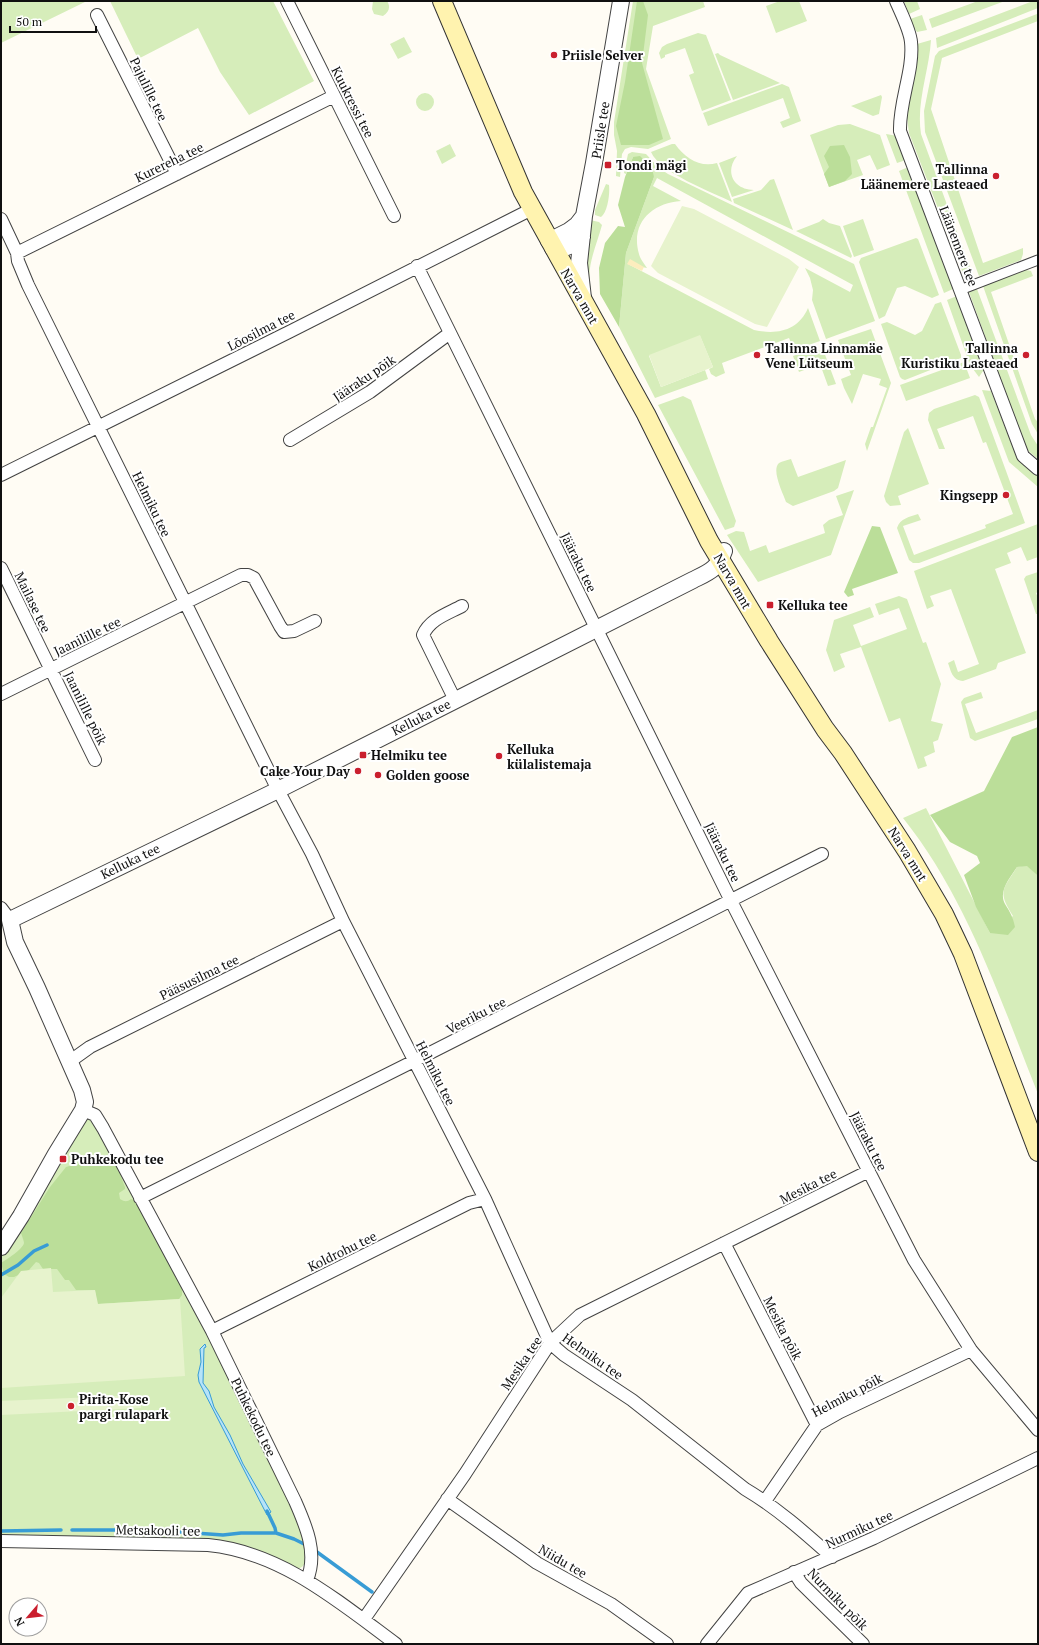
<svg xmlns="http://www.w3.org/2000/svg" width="1039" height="1645" viewBox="0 0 1039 1645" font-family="'PT Serif',serif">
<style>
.green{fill:#d6edba}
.forest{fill:#bbde99}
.sand{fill:#fdedbe}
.pitch{fill:#e7f3cd}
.water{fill:#b6e3f9;stroke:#389cd5}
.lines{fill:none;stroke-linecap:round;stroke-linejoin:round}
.stream{stroke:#389cd5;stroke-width:3.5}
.pedestrian-casing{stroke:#434343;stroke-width:11}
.minor-casing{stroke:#434343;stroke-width:14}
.tertiary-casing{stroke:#434343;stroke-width:18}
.secondary-casing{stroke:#323232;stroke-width:20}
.pedestrian{stroke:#fff;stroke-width:9}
.minor{stroke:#fff;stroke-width:12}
.tertiary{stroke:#fff;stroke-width:16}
.secondary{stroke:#fff3af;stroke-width:18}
.poi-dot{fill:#ca1f2e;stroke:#fff;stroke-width:1.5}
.labels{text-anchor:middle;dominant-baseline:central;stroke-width:4;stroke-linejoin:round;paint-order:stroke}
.poi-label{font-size:13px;font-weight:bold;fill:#101010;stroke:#fff;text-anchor:start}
.street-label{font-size:13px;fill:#101010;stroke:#fff}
</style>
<rect width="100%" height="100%" fill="#fffcf4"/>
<!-- green -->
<path class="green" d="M1 1H87L1 43Z
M110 1H273L314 81 249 115 220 72 198 28 138 59Z
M373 1H387C391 7 389 12 383 16L374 14 372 9Z
M633 1H703L705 7 653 26 646 69 671 139 648 149 631 147 625 149 622 154 620 177 616 176 617 151 614 135V122Z
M780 1H799L807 21 776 33 766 6Z
M904 1H917L920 9 909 14Z
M978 1H1005L932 28 929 19Z
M1033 1H1037L1038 8 937 48 936 38Z
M1037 14H1038V21L942 58 931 109 983 263 1023 248V254L1021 260 979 276 925 132 924 111 935 56 939 51Z
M922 15 927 30 917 32 914 28 910 19Z
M698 33 706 35 731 100 702 111 689 75 694 73 685 48 665 55V57L661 59 659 53 662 47 667 44Z
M404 37 412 52 398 59 390 44Z
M931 40C929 72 916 102 921 134L974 278 966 281 909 133 906 110 917 44Z
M718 53 720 55 780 83 733 100 715 54Z
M782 84 789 87 801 121 783 128 780 122 790 118 783 98 708 126 703 113Z
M416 102a9 9 0 1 1 18 0a9 9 0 1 1-18 0Z
M881 95 882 97 879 114 873 116 851 106Z
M850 124 880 135 890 165 877 170 870 155 857 160 863 175 829 187 810 135 838 125Z
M886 134 898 136 906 156 903 161 897 163Z
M450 144 456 156 442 164 436 151Z
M672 144H675C685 158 700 168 717 163L732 202C712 192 660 173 651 152Z
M632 152 646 154 659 168 668 174 854 264 875 321 826 339 812 300 813 290 810 278 805 268 850 292 853 285 657 178 653 186 681 201C652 203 630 223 639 254 640 259 644 263 647 268L628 264 754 330C777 335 798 331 808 308L820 341 794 350 789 338 722 363 725 373 716 377 711 374 709 369 713 367 700 336 649 356 661 387 705 370 708 379 655 398 619 327 626 253 654 177 633 157 626 174 624 173 628 154Z
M737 156C724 172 734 190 754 190L732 197 719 163Z
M906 168 910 170 953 289 944 293 899 171Z
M774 179 793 230 734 203 733 199 761 190 770 180Z
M606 184 609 185C610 193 608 212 601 217L595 215V210Z
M823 219 829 223 840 226 852 256 851 258 796 231 819 222Z
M863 219 874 250 854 257 843 226Z
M590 220 599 222 602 225C597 244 585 269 591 288L589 289 585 277Z
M916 238 918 239 939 295 932 298 905 286 897 288 885 316 879 319 859 262 861 258Z
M1026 270 1031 271 1033 276 991 292 1035 419 1038 422V434L1032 424 983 286Z
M977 289 1031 435 1038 446V459L1026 449 969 292Z
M957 296 983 367V371L979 377 970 365 947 300Z
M941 302 961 355V358L905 380 902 379 900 377 881 324 887 322 915 335 922 331 935 304Z
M871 329 891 383 867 451 865 444 871 427H873L887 388 879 385 881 379 863 374 852 404 844 388 841 379 851 375 838 340Z
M814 349 824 352 836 384 828 386 820 364 799 372 793 356Z
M964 362 970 378 906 401 900 385Z
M982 390 991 391 1015 453 1019 460 1038 476V487L1009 462Z
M975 395 979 397 1025 523 919 563H913L909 560 897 528C900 518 910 517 918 514L921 520 903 526 914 555 986 528 985 525 1013 514 986 442 983 443 973 416 937 429 945 449H939L928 420 929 413 934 409Z
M683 396 691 400 736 521 734 527 725 530 658 405Z
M908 428 929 484 898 496 901 505 890 506 886 502 884 496 904 432Z
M791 459 798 477 846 460 838 488 834 491 793 506 786 502C783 493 771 470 779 463 782 461 788 460 791 459Z
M854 490 831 555 758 582 727 535 736 531 744 532 750 551 766 545 769 553 825 533 823 525 829 520 843 515 836 496Z
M1038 524V557L1027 561 1021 547 1007 553 1011 563 995 569 1026 653 998 663 996 669 963 681C952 680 951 671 948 663L954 660 958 672 979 664 951 589 930 596 934 606 927 609 914 571Z
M1038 572V592L1036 593 1038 598V614H1036L1024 579 1026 576Z
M899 596 907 599 923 643 926 642 941 684 931 721 943 724 938 740 933 742 935 752 924 757 927 766 918 769 900 718 889 722 861 647 840 654 845 667 834 672 826 650 834 620 870 607 874 617 853 625 861 646 907 629 899 608 879 615 875 604Z
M981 692 983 698 965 704 976 733 1038 710V719L975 741 970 738 961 702 964 698Z
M926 808 990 933 1013 916C997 891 1003 890 1017 867L1027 865 1038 876V1094C1000 999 967 898 903 818Z
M88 1118 92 1119 169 1257 304 1528 306 1562 302 1567 298 1569 261 1554 1 1538V1256L25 1220 86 1119Z"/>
<!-- forest -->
<path class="forest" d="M637 1H643L648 15 642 63 663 139 649 145H621L616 126 625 82Z
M844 145 850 157 852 174 845 181 829 187 824 174 829 167 824 156 830 146Z
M640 156 652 168 654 177 626 253 619 327 600 294 599 268 605 243 618 226 625 227 618 205 625 177 633 157Z
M872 526 880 527 898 573 852 589 854 595 848 597 844 592Z
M1038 727V876L1027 866 1017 867C1010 878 998 891 1005 904 1010 912 1013 917 1015 927L1008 935 990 933 976 907 964 875 980 863 977 856 950 842 930 815 984 791 1012 737Z
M104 1155C118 1159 120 1175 125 1187V1189L119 1193 120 1199C125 1202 127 1202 131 1199L134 1200 182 1285V1295L179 1299 97 1304 95 1290H76L69 1280H65L57 1269H43L39 1263 36 1262 29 1270 14 1277H9L4 1274 1 1263C6 1260 23 1249 24 1243 24 1241 22 1236 21 1233L50 1187 66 1167 73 1165 81 1158Z"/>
<!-- sand -->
<path class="sand" d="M630 259 644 267 642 271 627 264Z"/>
<!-- pitch -->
<path class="pitch" d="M682 206 694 209 789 259 799 267 767 327 755 324 658 273 651 266Z
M700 335 713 367 661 387 649 355Z
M51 1268 53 1292 95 1290 98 1304 180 1299 185 1376 1 1388V1298L21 1271Z
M141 1395V1408L1 1415V1401Z"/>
<!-- water -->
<path class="water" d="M205 1344 206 1347 204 1348 203 1383 209 1391 214 1407 230 1435 243 1464 271 1512 267 1515 199 1382 198 1375 201 1362 200 1349Z"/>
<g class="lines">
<!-- stream -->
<path class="stream" d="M1 1275 18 1265 34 1251 47 1245
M267 1511 275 1528 276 1533
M72 1530H152L223 1535 241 1533H276L294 1539 306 1545
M1 1531 61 1530
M317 1552 372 1592"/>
<!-- pedestrian casing -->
<g class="pedestrian-casing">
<path id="pedestrian" d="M960 290 1038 260"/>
</g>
<!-- minor casing -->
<g class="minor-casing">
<path id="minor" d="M287 1 394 216
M896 1C901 13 910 30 911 42 914 71 899 101 900 131L1023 456 1038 469
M97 15 177 174
M1 219 17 253 18 261 28 285 278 790 312 854 343 921 485 1199 550 1343 564 1355 632 1400 745 1489C777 1508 804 1532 832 1557
M17 253 334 96
M417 266 731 901 914 1260 971 1350 1038 1430
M290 440 370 392 450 333
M1 475 291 331 532 209
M1 568 95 760
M1 694 241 575H248L254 578 280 626 284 632 294 631 315 621
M455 700 423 635C430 619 447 614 462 606
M1 908 10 920
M69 1062 90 1047 343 921
M83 1110 95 1115 103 1128 212 1331 295 1501C306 1526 318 1553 307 1580
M140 1198 414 1061 822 854
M724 1243 817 1425
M212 1331 469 1203 485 1199
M447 1499 537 1563 611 1604 667 1644
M765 1501 817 1425 840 1412 971 1350
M1 1541 208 1545C281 1552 339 1602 396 1644
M794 1572 801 1583 863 1644
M364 1619 465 1474 550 1343 580 1315 869 1171
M707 1644 748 1593 874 1538 1038 1458"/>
</g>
<!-- tertiary casing -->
<g class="tertiary-casing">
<path id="tertiary" d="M549 241 569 231 577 225 584 216 594 163 621 1
M553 248C566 250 572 245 582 237
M583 298 579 263 584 216
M1 1247 21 1216 56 1154 83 1110 85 1102 82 1090 37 988 15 942 10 920 278 790 693 580C709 572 718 569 724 551"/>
</g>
<!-- secondary casing -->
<g class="secondary-casing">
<path id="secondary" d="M442 1 523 192 646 414 709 541 769 641 825 729 843 753 907 851 944 914 963 954 1038 1152"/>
</g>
<!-- pedestrian -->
<use href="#pedestrian" class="pedestrian"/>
<!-- minor -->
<use href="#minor" class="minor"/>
<!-- tertiary -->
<use href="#tertiary" class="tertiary"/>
<!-- secondary -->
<use href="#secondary" class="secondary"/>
</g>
<!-- markers -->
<g class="poi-dot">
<circle cx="554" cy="55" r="4"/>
<rect x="604" y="161" width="8" height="8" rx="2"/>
<circle cx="996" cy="176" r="4"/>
<circle cx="757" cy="355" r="4"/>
<circle cx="1026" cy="355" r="4"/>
<circle cx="1006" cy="495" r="4"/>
<rect x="766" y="601" width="8" height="8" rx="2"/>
<rect x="359" y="751" width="8" height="8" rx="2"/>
<circle cx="499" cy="756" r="4"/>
<circle cx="358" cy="771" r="4"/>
<circle cx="378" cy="775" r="4"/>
<rect x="59" y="1155" width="8" height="8" rx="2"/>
<circle cx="71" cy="1406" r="4"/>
</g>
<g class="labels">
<!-- poi labels -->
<g class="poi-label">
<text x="562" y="55">Priisle Selver</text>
<text x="616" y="165">Tondi mägi</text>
<text x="988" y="169" text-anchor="end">Tallinna<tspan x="988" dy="15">Läänemere Lasteaed</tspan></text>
<text x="765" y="348">Tallinna Linnamäe<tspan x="765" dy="15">Vene Lütseum</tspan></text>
<text x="1018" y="348" text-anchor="end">Tallinna<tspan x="1018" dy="15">Kuristiku Lasteaed</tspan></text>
<text x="998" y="495" text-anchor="end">Kingsepp</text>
<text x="778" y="605">Kelluka tee</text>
<text x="507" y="749">Kelluka<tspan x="507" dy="15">külalistemaja</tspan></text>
<text x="371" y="755">Helmiku tee</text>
<text x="350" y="771" text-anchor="end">Cake Your Day</text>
<text x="386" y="775">Golden goose</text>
<text x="71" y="1159">Puhkekodu tee</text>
<text x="79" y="1399">Pirita-Kose<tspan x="79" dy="15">pargi rulapark</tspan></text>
</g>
<!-- street labels -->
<g class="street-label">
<text transform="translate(149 89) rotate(64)">Pajulille tee</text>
<text transform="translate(353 102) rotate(63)">Kuukressi tee</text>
<text transform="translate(600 130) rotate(-81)">Priisle tee</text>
<text transform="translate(169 162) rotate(-26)">Kurereha tee</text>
<text transform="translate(959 246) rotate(69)">Läänemere tee</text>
<text transform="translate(580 296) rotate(60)">Narva mnt</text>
<text transform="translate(261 330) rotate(-27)">Lõosilma tee</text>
<text transform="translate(364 378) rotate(-34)">Jääraku põik</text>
<text transform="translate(152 504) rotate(64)">Helmiku tee</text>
<text transform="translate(579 562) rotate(64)">Jääraku tee</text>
<text transform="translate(733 581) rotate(60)">Narva mnt</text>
<text transform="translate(33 602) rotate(64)">Mailase tee</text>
<text transform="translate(87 636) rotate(-26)">Jaanilille tee</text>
<text transform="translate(86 708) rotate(64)">Jaanilille põik</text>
<text transform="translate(421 717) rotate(-27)">Kelluka tee</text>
<text transform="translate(723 852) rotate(64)">Jääraku tee</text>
<text transform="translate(908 854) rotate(58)">Narva mnt</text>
<text transform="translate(130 861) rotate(-26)">Kelluka tee</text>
<text transform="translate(199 977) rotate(-26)">Pääsusilma tee</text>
<text transform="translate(476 1015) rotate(-27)">Veeriku tee</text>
<text transform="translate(436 1073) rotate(63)">Helmiku tee</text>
<text transform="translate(869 1141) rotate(63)">Jääraku tee</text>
<text transform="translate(808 1186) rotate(-27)">Mesika tee</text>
<text transform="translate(342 1251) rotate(-26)">Koldrohu tee</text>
<text transform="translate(783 1328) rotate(63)">Mesika põik</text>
<text transform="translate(593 1356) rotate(35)">Helmiku tee</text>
<text transform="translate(521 1363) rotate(-56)">Mesika tee</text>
<text transform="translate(847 1395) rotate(-28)">Helmiku põik</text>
<text transform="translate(254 1417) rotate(64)">Puhkekodu tee</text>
<text transform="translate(859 1529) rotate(-25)">Nurmiku tee</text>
<text transform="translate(158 1530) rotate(1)">Metsakooli tee</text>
<text transform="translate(563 1561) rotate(30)">Niidu tee</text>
<text transform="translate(838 1599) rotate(46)">Nurmiku põik</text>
</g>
</g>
<!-- border -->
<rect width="1039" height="1645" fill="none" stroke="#101010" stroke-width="4"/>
<!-- north arrow -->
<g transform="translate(28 1617) rotate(242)"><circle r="19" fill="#ffffff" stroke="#9f9f9f"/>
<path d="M0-3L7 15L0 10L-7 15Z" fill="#ca1f2e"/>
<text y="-6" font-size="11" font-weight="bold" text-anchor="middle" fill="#101010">N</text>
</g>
<!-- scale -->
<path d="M10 26v6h86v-6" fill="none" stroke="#101010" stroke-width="2"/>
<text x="16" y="26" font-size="12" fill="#101010" stroke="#ffffff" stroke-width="3" paint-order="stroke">50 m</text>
</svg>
